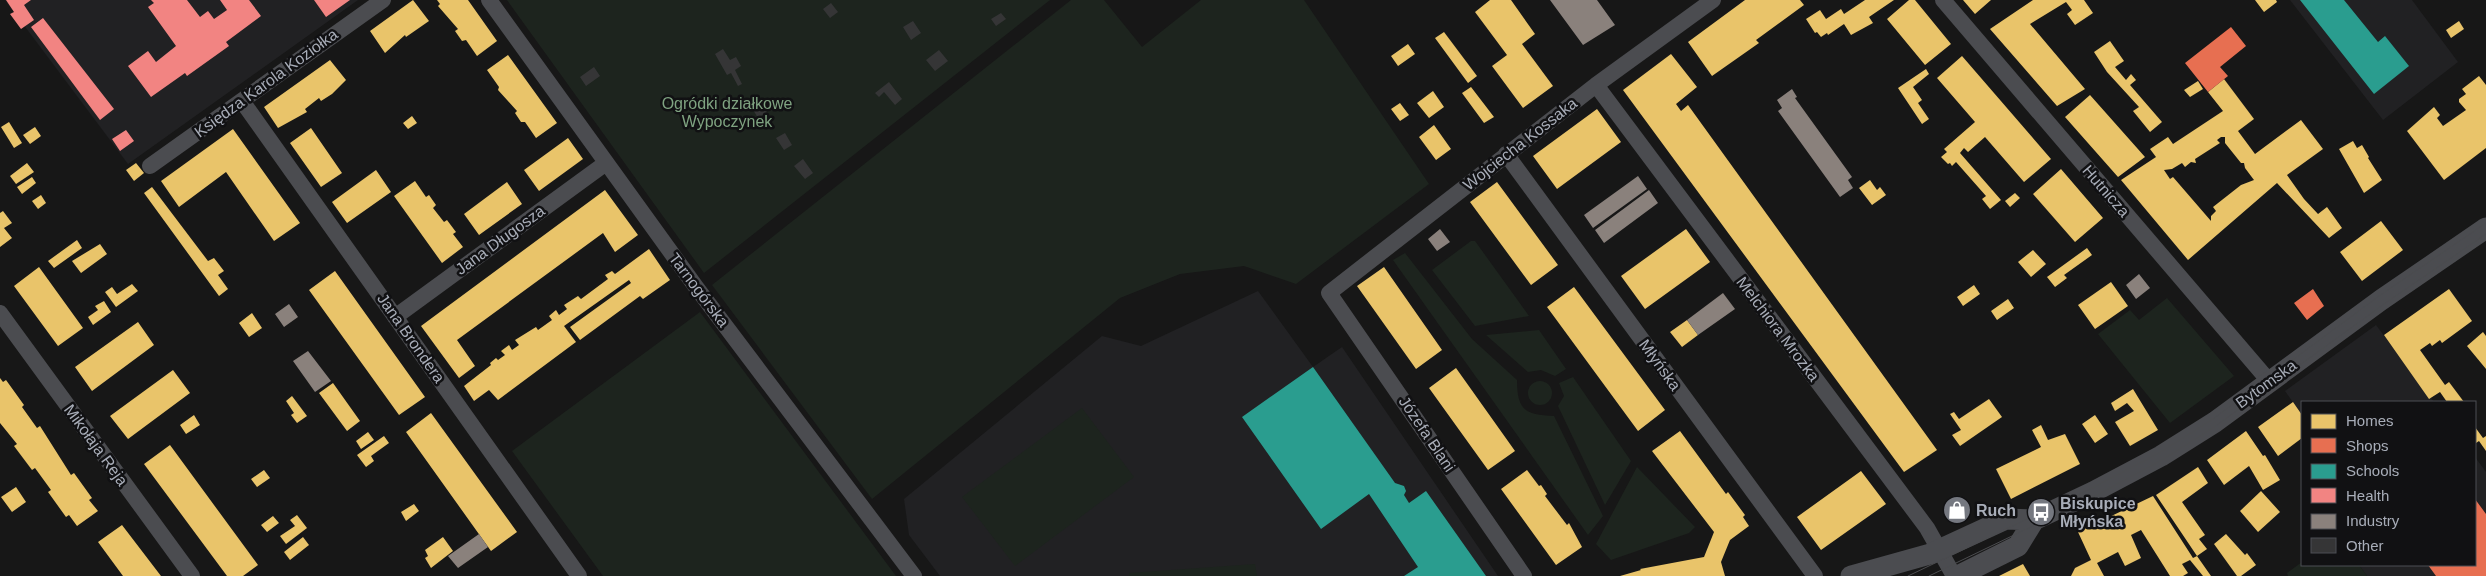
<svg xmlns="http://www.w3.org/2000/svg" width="2486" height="576" viewBox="0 0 2486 576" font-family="Helvetica,sans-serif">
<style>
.built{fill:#212123}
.green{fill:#1d241e}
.homes{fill:#e9c46a;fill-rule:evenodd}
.shops{fill:#e76f51}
.schools{fill:#2a9d8f}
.health{fill:#f28482}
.industry{fill:#8a817c}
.building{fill:#353536}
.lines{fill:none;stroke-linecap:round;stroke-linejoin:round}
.minor{stroke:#4b4c50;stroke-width:16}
.tertiary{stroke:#4b4c50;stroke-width:21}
.tram{stroke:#4b4c4f;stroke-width:1}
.labels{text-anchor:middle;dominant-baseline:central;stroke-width:5;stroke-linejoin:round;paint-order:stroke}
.street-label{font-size:16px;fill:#a8adb8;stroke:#111113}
.park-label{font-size:16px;fill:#7fa381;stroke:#111113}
.poi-label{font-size:16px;font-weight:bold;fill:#a8adb8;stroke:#111113;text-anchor:start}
</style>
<rect width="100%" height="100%" fill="#171717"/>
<!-- built -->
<path class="built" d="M5 0H358L128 164Z
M2290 0H2412L2458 62 2383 120Z
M1258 291 1313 367 1342 347 1498 576H940L909 535 904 499 1102 336 1141 346Z
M2376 325 2434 402H2302V415L2285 391Z
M2475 457 2486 472V576H2367L2359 565H2475Z"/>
<!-- green -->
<path class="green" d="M507 0H1050L704 273Z
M1071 0H1104L1142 47 1201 0H1304L1429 184 1296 284 1244 266 1180 274 1120 298 872 499 712 285Z
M1471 241H1475L1529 316 1475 326 1432 270Z
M1405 253 1472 339 1517 380C1517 410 1525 415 1554 416L1603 516 1588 535 1393 260Z
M2167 298 2234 376 2170 423 2098 334 2130 310 2139 320Z
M700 312 896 576H603L512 451Z
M1539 330 1566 369 1555 376 1541 370 1528 372 1486 335Z
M1573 377 1631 461 1605 505 1558 406 1564 396 1559 383Z
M1528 393a12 12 0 1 1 24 0a12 12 0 1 1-24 0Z
M1082 408 1134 477 1015 566 962 497Z
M1637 467 1695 527 1689 533 1611 560 1596 544Z
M2302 562V565H2359L2367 576H2288L2287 573Z
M1255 564 1257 576H1129V573Z"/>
<!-- homes -->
<path class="homes" d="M413 0 429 21 406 37 405 35 385 53 370 31Z
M437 0H468L497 41 477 56 466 40 462 41 455 31 458 29 438 6 440 4Z
M1490 0H1511L1535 34 1522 44 1553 86 1523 108 1492 66 1507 55 1475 12Z
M1745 0H1800L1804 5 1756 40 1759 43 1712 76 1688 42Z
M1865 0H1894L1869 17 1873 23 1851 35 1844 24 1828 35 1827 33 1821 37 1817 32 1815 33 1806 19 1820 10 1826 19 1841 9 1844 14Z
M1909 0H1915L1951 44 1925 65 1887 19Z
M1963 0H1991L1975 14Z
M2033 0H2084L2093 13 2075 25 2067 14 2072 10 2066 2 2030 24 2085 89 2057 106 1990 29Z
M2255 0H2276L2277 2 2264 12Z
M2459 21 2464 29 2451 38 2446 30Z
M1444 32 1477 76 1468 83 1435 38Z
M2110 41 2124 61 2115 67 2126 80 2131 74 2136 80 2130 85 2162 122 2150 132 2133 111 2139 107 2107 72 2094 52Z
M1408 44 1415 54 1398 66 1391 56Z
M1671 54 1697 87 1676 104 1681 111 1688 105 1937 450 1904 472 1623 90Z
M508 55 557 123 536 138 525 122H521L515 113 517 111 498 90 499 87 487 70Z
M1962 56 2051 159 2024 182 1985 137 1968 152 1964 148 1960 153 2001 200 1990 209 1982 199 1986 196 1956 162 1952 166 1950 163 1948 164 1941 157 1947 152 1944 149 1975 122 1937 78Z
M330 60 346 80 332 94 321 101 319 98 305 109 307 112 278 128 264 107Z
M1926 69 1929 74 1913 87 1922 100 1918 103 1929 119 1922 124 1898 88Z
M2479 76 2486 85V148L2444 180 2407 131 2434 107 2440 115 2437 118 2443 126 2466 110 2459 102V99L2466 94 2462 89Z
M2224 79 2254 119 2238 131 2255 154 2301 120 2323 149 2287 175 2304 199 2318 214 2327 207 2342 228 2329 238 2277 183 2188 260 2121 180 2156 157 2150 149 2168 137 2173 144 2223 111 2208 92ZM2221 137H2225V143L2241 163H2244L2245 168 2254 180 2241 185 2213 207 2216 211 2211 216V221L2173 177 2170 179 2164 170 2172 169 2182 163 2185 167 2191 162 2196 163 2195 159 2220 143 2217 140Z
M2198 81 2203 89 2190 97 2184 90Z
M1471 87 1494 117 1484 123 1462 93Z
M1433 91 1444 107 1429 118 1417 103Z
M2090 95 2145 157 2118 177 2065 117Z
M1400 103 1409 115 1400 121 1391 109Z
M1597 109 1621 142 1557 189 1533 156Z
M412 116 417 123 408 129 403 123Z
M9 122 22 143 14 148 1 127Z
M1434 125 1451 149 1436 160 1419 137Z
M35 127 41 136 30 144 23 135Z
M311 128 342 173 321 187 290 143Z
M233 129 300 223 274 241 226 172 179 207 161 181Z
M568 138 583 159 539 191 524 170Z
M2353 141 2357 148 2362 145 2369 157 2368 158 2382 180 2364 193 2339 149Z
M27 163 34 172 16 184 10 176Z
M136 163 144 173 134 181 126 170Z
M2061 169 2103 218 2075 242 2033 194Z
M376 170 391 192 347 223 332 202Z
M32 177 36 183 22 194 17 187Z
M1870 180 1877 190 1880 187 1886 195 1872 205 1859 188Z
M415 181 426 197 429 195 436 205 433 208 444 222 447 220 456 232 453 234 463 247 442 263 394 196Z
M507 182 522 204 479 235 464 214Z
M1497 182 1558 265 1531 285 1470 202Z
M152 187 208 261 214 258 224 271 218 275 228 289 219 296 144 193Z
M605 190 638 235 615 252 603 233 457 340 475 366 459 378 421 326Z
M2015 193 2020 198 2010 207 2005 201Z
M41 195 46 203 38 209 32 201Z
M3 211 12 223 4 228 12 238 0 247V213Z
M2381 221 2403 250 2362 281 2340 252Z
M1686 229 1710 262 1645 309 1621 276Z
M77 240 82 248 54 268 48 261Z
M100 244 107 254 81 273 72 261Z
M2087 248 2092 255 2064 275 2067 278 2055 287 2047 277Z
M649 249 670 280 643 299 640 296 580 340 570 327 631 283 629 280 564 326 576 342 498 400 489 390 474 401 464 386 491 365 490 363 496 358 498 360 505 355 501 351 509 345 512 350 519 345 515 340 536 327 538 330 552 320 549 316 556 310 559 315 567 309 564 305 578 296 581 299 608 279 605 275 612 271 615 274Z
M2033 250 2046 264 2031 277 2018 262Z
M39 267 83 328 58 346 14 286Z
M1384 267 1442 350 1416 369 1357 286Z
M335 271 425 397 399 415 309 290Z
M2111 282 2128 306 2095 329 2078 305Z
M132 284 138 291 116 307 105 292 112 287 117 294Z
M1974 285 1980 294 1963 306 1957 297Z
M1574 287 1665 410 1638 431 1547 307Z
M2449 289 2472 321 2442 343 2440 340 2432 346 2430 343 2420 350 2445 385 2449 382 2464 402H2447L2440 392 2429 399 2384 335Z
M2008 299 2014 308 1997 320 1991 311Z
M104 301 111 312 93 325 88 317 98 310 95 306Z
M252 313 262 328 249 337 239 323Z
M1687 320 1698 335 1682 347 1670 332Z
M138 322 154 345 92 391 75 367Z
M2483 332 2486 336V369L2467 346Z
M1456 368 1515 451 1488 470 1429 388Z
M173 370 190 393 128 439 110 416Z
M0 378 3 382 6 380 24 405 22 407 37 428 40 426 71 475 74 473 92 498 89 500 98 511 77 526 69 515 66 517 48 492 51 490 35 468 32 470 14 446 17 444 0 423Z
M333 383 360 421 347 431 319 393Z
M2133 389 2158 430 2130 446 2115 422 2134 411 2127 403 2115 411 2111 403Z
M292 396 307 416 297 423 291 415 294 413 286 401Z
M1989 399 2002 417 1960 446 1952 435 1961 430 1950 414 1954 412 1959 419Z
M2293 402 2302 415V438L2278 456 2258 427Z
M431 413 517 532 491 551 406 432Z
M194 415 200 425 186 434 180 425Z
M2095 415 2108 434 2095 443 2082 424Z
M2041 425 2048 440 2065 434 2080 464 2011 499 1996 469 2041 447 2032 430Z
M2475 427 2483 438 2486 436V451L2479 441 2476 443 2475 441Z
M1680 431 1726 494 1728 492 1745 515 1743 517 1749 526 1730 540 1721 562 1725 576H1620L1641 570 1640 569 1704 557 1714 532 1652 451Z
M2246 431 2263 456 2265 455 2280 480 2263 490 2249 466 2224 485 2207 460Z
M368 432 374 440 361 449 356 441Z
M384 436 389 443 371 456 374 461 366 467 357 455Z
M170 445 258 565 243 576H227L144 464Z
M2198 467 2208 483 2182 502 2205 535 2199 539 2207 549 2197 556 2156 495Z
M264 470 270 478 257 487 251 479Z
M1527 470 1539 486 1541 485 1547 494 1545 496 1567 525 1569 523 1582 547 1556 565 1501 489Z
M1861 471 1886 504 1821 550 1797 517Z
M16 487 26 502 12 512 1 497Z
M2261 491 2280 512 2258 532 2240 511Z
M2153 496 2193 558 2197 556 2211 576H2203L2190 560 2182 564 2188 573 2183 576H2170L2141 530 2131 535 2141 558 2125 566 2118 552 2097 563 2104 576H2071L2075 568 2091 560 2078 532Z
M414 504 419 511 406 521 401 512Z
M297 515 307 528 286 544 280 536 295 526 290 520Z
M273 516 279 523 267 532 261 525Z
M122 525 161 576H123L98 542Z
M2226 534 2245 555 2247 553 2256 565 2241 576H2237L2214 544Z
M303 537 309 545 290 560 284 552Z
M443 537 453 551 431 568 425 558 428 556 425 550Z
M2023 564 2030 576H1999Z"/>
<!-- shops -->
<path class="shops" d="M2231 27 2246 46 2220 67 2228 76 2208 92 2185 63Z
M2313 289 2324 306 2307 320 2294 303Z
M2475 499 2486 514V576H2436L2428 565H2475Z
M1959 503 1964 504 1966 508 1964 514 1955 518 1949 517 1947 513 1950 507Z"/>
<!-- schools -->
<path class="schools" d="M2300 0H2344L2378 42 2385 36 2409 66 2374 94Z
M1313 367 1395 483 1404 486 1406 491 1404 495 1409 503 1426 491 1486 576H1404L1418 567 1369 494 1321 529 1242 417Z"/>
<!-- health -->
<path class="health" d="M6 0H31L24 5 34 20 21 29 10 14 14 12Z
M151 0H187L200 17 208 11 214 19 227 10 220 0H249L261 16 226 42 229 46 187 76 185 73 151 97 128 66 148 51 156 62 176 46 148 7 154 3Z
M314 0H350L326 17Z
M43 18 114 109 100 120 31 27Z
M126 130 134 141 120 151 112 139Z"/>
<!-- industry -->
<path class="industry" d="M1550 0H1597L1615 25 1583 45Z
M1792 89 1797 97 1795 98 1852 177 1848 180 1853 188 1840 197 1778 111 1782 108 1777 100Z
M1638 176 1647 189 1593 228 1584 215Z
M1649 190 1658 203 1604 243 1595 230Z
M1440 229 1450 242 1437 251 1428 239Z
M2139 274 2150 288 2136 299 2126 285Z
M1723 293 1735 309 1698 335 1687 320Z
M289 304 298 317 284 327 275 314Z
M308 351 331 381 315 392 293 361Z
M479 534 488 547 458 568 448 556Z"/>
<!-- building -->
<path class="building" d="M831 3 838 12 830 18 823 9Z
M1001 13 1006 19 996 26 991 19Z
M913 21 921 33 911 40 903 27Z
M723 49 730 60 736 57 741 66 735 70 742 84 738 86 731 73 727 75 715 54Z
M939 50 948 61 935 71 926 60Z
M594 67 600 76 586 86 580 77Z
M889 82 902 99 895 105 884 92 879 97 875 93Z
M761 102 767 112 758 118 752 108Z
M785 133 792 145 784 150 776 138Z
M803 159 813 173 805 179 794 166Z"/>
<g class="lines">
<!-- minor -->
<path class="minor" d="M489 0 696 287 914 576
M1943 0 2269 381
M1596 85 1927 528 1954 576
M242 101 579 576
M1506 154 1815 576
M150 166 383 0
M0 313 192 576
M395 317 606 163
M1524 576 1329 293 1596 85 1713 0"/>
<!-- tertiary -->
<path class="tertiary" d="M1851 576 1930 554 2006 519 2034 520 2093 492 2161 456 2215 422 2381 300 2486 228
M1958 576 2018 546 2034 520"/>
<!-- tram -->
<path class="tram" d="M1908 576 2090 489 2159 453 2213 419 2379 296 2486 223
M1929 576 2095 496 2164 459 2217 425 2384 304 2486 234"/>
</g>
<!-- icons -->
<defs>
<g id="shop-disc" transform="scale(1.4375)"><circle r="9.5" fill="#757880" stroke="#111113"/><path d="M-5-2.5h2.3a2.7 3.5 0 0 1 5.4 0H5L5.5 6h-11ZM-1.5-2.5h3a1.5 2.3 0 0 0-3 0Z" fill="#fff"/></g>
<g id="bus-disc" transform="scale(1.4375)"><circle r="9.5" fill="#757880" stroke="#111113"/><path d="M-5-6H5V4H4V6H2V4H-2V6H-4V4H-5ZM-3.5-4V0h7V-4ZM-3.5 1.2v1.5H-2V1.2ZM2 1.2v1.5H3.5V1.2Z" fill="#fff"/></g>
</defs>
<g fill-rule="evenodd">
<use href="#shop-disc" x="1957" y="510"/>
<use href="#bus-disc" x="2041" y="512"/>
</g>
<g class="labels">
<!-- street labels -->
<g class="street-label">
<text transform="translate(266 83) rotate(-36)">Księdza Karola Koziołka</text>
<text transform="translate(1520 144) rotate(-38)">Wojciecha Kossaka</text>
<text transform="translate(2106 191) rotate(49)">Hutnicza</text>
<text transform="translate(500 240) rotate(-36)">Jana Długosza</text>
<text transform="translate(699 290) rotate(53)">Tarnogórska</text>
<text transform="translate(1778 329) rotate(53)">Melchiora Mrozka</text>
<text transform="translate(411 338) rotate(55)">Jana Brondera</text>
<text transform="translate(1660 365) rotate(54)">Młyńska</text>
<text transform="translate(2266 384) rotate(-36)">Bytomska</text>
<text transform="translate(1427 434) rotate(56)">Józefa Blani</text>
<text transform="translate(96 445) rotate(54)">Mikołaja Reja</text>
</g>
<!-- park labels -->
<g class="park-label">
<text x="727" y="103">Ogródki działkowe<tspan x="727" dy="18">Wypoczynek</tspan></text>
</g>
<!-- poi labels -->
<g class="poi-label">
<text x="2060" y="503">Biskupice<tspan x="2060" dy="18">Młyńska</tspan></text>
<text x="1976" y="510">Ruch</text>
</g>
</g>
<!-- legend -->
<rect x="2301" y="401" width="175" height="165" fill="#111113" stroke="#4d4f55"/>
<rect x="2311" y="414" width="25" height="15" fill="#e9c46a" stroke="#4d4f55"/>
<text x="2346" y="426" font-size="15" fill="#a8adb8">Homes</text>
<rect x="2311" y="438" width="25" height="15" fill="#e76f51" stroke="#4d4f55"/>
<text x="2346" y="451" font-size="15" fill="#a8adb8">Shops</text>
<rect x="2311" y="464" width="25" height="15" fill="#2a9d8f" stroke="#4d4f55"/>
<text x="2346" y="476" font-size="15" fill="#a8adb8">Schools</text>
<rect x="2311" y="488" width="25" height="15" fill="#f28482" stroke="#4d4f55"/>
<text x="2346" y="501" font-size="15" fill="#a8adb8">Health</text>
<rect x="2311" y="514" width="25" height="15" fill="#8a817c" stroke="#4d4f55"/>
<text x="2346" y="526" font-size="15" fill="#a8adb8">Industry</text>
<rect x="2311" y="538" width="25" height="15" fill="#353536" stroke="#4d4f55"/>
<text x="2346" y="551" font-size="15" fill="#a8adb8">Other</text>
</svg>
